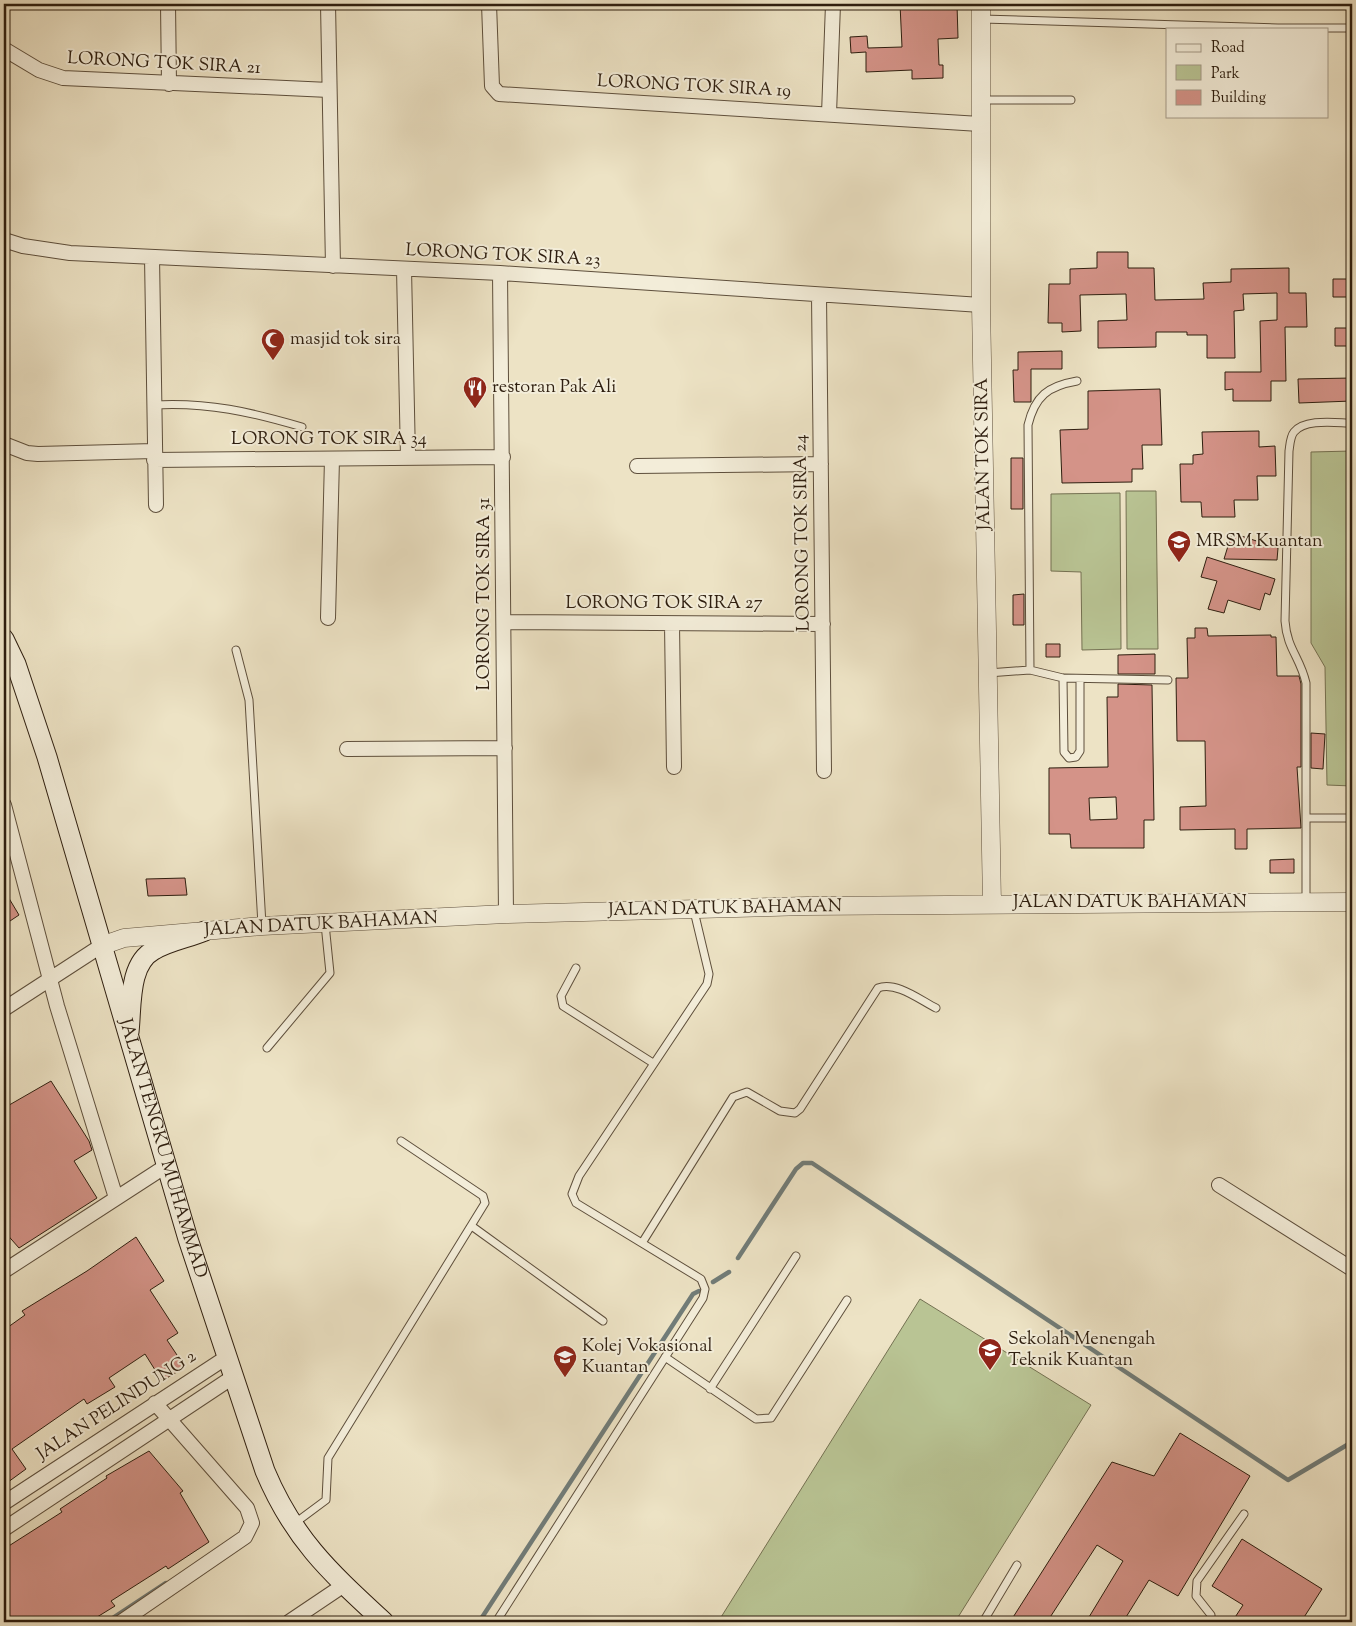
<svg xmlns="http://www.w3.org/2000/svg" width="1356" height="1626" viewBox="0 0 1356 1626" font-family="'Sorts Mill Goudy',serif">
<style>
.green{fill:#b9c494;stroke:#747152}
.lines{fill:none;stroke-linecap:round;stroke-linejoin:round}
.stream{stroke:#717c78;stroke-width:4.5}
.building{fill:#d49388;stroke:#2e1e0f;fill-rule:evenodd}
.service-casing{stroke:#5e4f3c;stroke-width:9}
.minor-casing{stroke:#5e4f3c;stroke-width:16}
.tertiary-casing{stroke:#5e4f3c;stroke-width:19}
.secondary-casing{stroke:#2e1e0f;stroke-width:21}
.service{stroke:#f3edd9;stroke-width:7}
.minor{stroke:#f3edd9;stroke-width:14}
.tertiary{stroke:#f3edd9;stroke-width:18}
.secondary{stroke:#f3edd9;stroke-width:19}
.labels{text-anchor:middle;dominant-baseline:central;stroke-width:4;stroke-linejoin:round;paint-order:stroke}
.street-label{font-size:18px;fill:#2e1e0f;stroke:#f3edd9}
.poi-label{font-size:18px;fill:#2e1e0f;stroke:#f3edd9;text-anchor:start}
</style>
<rect width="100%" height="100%" fill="#ede3c5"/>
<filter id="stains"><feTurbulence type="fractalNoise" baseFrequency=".004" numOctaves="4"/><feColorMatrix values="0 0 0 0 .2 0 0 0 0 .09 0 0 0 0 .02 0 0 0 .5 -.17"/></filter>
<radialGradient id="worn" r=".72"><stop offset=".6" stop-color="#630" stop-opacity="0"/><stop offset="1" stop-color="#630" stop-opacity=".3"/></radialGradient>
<!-- green -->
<path class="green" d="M1352 451V786L1327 785 1325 667 1311 643V452Z
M1126 491H1156L1158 649H1127Z
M1120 493 1121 649 1082 650 1081 572 1051 571V494Z
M920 1299 1091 1405 955 1622H718Z"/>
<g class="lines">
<!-- stream -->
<path class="stream" d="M738 1258 796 1169 803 1163H812L1288 1480 1352 1442
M713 1282 729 1272
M107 1622 166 1583
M479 1622 693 1294 699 1291"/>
</g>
<!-- building -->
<path class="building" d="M900 4H957L958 38 938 39 939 65H943V78L912 79V70L866 72V52L851 53 850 37 867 36 868 48 902 47Z
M1097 252H1128V268H1154L1155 300 1204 299 1203 283 1231 282V269L1289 268V293H1306L1307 327H1285L1286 381H1271V401H1233V389L1225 390V372H1261L1260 321 1277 320V293L1243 294 1244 310 1234 311 1235 358H1207V335H1187V332H1156V347L1098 348V321L1127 320 1126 294 1080 295 1081 331 1062 332V323H1048L1049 284H1070V269L1097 268Z
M1333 279H1352V297H1333Z
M1335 328H1352V346H1335Z
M1062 351V369H1031V402H1014L1013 370H1018V352Z
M1352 378V401L1299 403 1298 379Z
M1160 389 1162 445H1142L1143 469H1132V482L1062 483 1060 430 1088 429V391Z
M1259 431V447L1275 446 1276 476H1257L1258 500H1234L1235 517H1202L1201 502H1181L1180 464H1193V455L1203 454 1202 432Z
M1011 458H1023V509H1011Z
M1232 533 1278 548 1277 560 1224 559Z
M1207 557 1275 579 1270 595 1265 593 1260 610 1228 600 1224 613 1208 609 1217 581 1201 577Z
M1024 594V625H1013V595Z
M1195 628H1207L1208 636 1271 635V637H1276L1277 676H1299L1301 684V767H1297L1301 828 1247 829V849H1235V829L1180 830V807L1206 806 1205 741H1177L1176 678H1188L1187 638H1195Z
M1046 644H1060V657H1046Z
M1155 654V674H1118V655Z
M1118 684 1152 685 1154 820H1144V848H1071L1070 834H1049V768L1108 767 1107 697H1118ZM1116 797 1117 819 1090 820 1089 798Z
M1311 733 1325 734 1323 769 1311 768Z
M1294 859V873H1270V860Z
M185 878 187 895 148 896 146 879Z
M4 890 19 915 4 925Z
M51 1081 89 1141 92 1150 74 1161 97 1198 19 1248 4 1231V1132L9 1128 4 1120V1108Z
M136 1237 164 1281 150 1290 178 1333 167 1340 185 1367 162 1381 145 1354 109 1378 115 1387 87 1404 84 1399 12 1449 26 1469 4 1485V1330L25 1315 22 1311 87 1271Z
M1180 1433 1250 1476 1178 1596 1149 1580 1123 1622H1086L1123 1561 1097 1545 1047 1622H1010L1112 1462 1154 1476Z
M149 1451 183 1491 180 1493 209 1542 168 1569 166 1566 111 1601 115 1606 89 1622H12L4 1609V1549L62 1512 60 1509 107 1478 106 1476Z
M1242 1539 1322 1589 1301 1622H1232L1243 1605 1212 1586Z"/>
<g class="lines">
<!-- service casing -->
<g class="service-casing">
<path id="service" d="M982 19 1278 28H1352
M981 100H1071
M154 405C208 402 251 412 302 427
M236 650 249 700 262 925
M1030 670 1028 425C1035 396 1048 386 1077 381
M988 673 1030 670 1063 678 1168 680
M1063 678 1064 752 1069 758 1076 757 1080 751V679
M1307 818H1352
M1306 902V683C1300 657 1287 649 1285 621L1289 451C1290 445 1290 437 1294 432 1305 418 1337 423 1352 423
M576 968 561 996 563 1006 653 1063
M267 1048 330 973 325 924
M473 1227 603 1321
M642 1243 733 1097 747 1092 780 1111 795 1113 800 1109 878 988C896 981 920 1000 936 1008
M665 1357 756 1419 771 1418 847 1300
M710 1389 796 1256
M295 1523 326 1500 328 1458 485 1203 483 1196 401 1141
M496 1622 703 1298 705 1289 701 1279 576 1203 572 1194 579 1176 707 984 709 974 694 911
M983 1622 1017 1565
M1211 1622V1615L1196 1596 1197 1581 1244 1514"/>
</g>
<!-- minor casing -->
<g class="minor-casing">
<path id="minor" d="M168 4 169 84
M328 4 333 266
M489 4 492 86 499 94 980 124
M4 49 39 70 63 78 329 90
M829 114 833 4
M4 240 23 246 70 253 500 273 981 305
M152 257 156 505
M404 269 408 458
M500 273 506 914
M819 295 824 771
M4 444 27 453 38 454 154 451
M154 460 503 457
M637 466 821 464
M328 618 332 459
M505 622 823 624
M672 624 674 767
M347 749 505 748
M4 805 57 1006 116 1198
M4 1009 101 946
M1219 1185 1352 1269
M4 1271 166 1166
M4 1503 227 1357
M4 1529 233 1377
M121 1622 245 1537 252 1523 247 1508 155 1403
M289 1622 344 1585"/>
</g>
<!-- tertiary casing -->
<g class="tertiary-casing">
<path id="tertiary" d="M981 4V305L992 904
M101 946 124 938 262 926 506 914 807 906 1352 902"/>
</g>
<!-- secondary casing -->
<g class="secondary-casing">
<g id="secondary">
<path id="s1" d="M4 639 16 664 47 757 188 1239 265 1471C294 1540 330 1572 384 1622"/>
<path d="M129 1032C132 1006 128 964 154 950 169 941 188 938 205 931"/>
</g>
</g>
<!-- service -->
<use href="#service" class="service"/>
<!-- minor -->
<use href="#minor" class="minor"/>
<!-- tertiary -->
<use href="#tertiary" class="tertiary"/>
<!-- secondary -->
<use href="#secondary" class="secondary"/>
</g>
<!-- icons -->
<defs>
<g id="mosque-pin" transform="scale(1.25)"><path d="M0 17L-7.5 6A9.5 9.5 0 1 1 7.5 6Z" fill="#8f2418" stroke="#f3edd9"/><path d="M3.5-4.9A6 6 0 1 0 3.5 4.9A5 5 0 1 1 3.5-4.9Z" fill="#fff"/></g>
<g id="restaurant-pin" transform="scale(1.25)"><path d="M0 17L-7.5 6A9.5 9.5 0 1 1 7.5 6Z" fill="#8f2418" stroke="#f3edd9"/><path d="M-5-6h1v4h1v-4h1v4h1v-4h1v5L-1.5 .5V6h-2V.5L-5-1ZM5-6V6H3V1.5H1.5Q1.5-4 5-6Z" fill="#fff"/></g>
<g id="school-pin" transform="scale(1.25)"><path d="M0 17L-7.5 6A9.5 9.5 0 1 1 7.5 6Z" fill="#8f2418" stroke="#f3edd9"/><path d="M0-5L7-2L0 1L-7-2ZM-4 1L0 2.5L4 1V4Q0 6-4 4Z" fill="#fff"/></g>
</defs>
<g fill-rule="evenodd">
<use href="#mosque-pin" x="273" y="340"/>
<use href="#restaurant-pin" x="475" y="388"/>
<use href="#school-pin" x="1179" y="542"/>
<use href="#school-pin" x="990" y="1350"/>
<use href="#school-pin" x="565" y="1357"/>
</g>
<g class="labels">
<!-- street labels -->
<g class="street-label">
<text transform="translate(164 64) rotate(3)">LORONG TOK SIRA 21</text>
<text transform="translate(694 87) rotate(3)">LORONG TOK SIRA 19</text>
<text transform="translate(503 256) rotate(3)">LORONG TOK SIRA 23</text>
<text x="329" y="440">LORONG TOK SIRA 34</text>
<text transform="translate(984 454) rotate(-91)">JALAN TOK SIRA</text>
<text transform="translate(803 533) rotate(-91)">LORONG TOK SIRA 24</text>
<text transform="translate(485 594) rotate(-90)">LORONG TOK SIRA 31</text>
<text x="664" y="604">LORONG TOK SIRA 27</text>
<text x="1130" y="903">JALAN DATUK BAHAMAN</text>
<text transform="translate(725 909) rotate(-1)">JALAN DATUK BAHAMAN</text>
<text transform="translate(321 925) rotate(-3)">JALAN DATUK BAHAMAN</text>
<text stroke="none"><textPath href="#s1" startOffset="534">JALAN TENGKU MUHAMMAD</textPath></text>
<text transform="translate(117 1406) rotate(-33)">JALAN PELINDUNG 2</text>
</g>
<!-- poi labels -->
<g class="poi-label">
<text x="290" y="340">masjid tok sira</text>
<text x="492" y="388">restoran Pak Ali</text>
<text x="1196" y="542">MRSM Kuantan</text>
<text x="1008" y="1340">Sekolah Menengah<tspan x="1008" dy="21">Teknik Kuantan</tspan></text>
<text x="582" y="1347">Kolej Vokasional<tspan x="582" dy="21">Kuantan</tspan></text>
</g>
</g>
<!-- margin -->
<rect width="1356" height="1626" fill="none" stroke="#ede3c5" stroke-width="20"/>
<rect x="5" y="5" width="1346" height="1616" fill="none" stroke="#2e1e0f" stroke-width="2.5"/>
<rect x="10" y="10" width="1336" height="1606" fill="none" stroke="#2e1e0f"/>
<!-- legend -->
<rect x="1166" y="28" width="162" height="90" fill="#f3edd9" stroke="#a49a88"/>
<rect x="1176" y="44" width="25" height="8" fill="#f3edd9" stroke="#a49a88"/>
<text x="1211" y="52" font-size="15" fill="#2e1e0f">Road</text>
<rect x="1176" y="65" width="25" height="15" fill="#b9c494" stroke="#a49a88"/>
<text x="1211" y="78" font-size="15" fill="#2e1e0f">Park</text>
<rect x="1176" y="90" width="25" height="15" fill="#d49388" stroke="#a49a88"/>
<text x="1211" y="102" font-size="15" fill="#2e1e0f">Building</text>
<rect width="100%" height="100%" filter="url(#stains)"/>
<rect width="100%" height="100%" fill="url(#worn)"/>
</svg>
